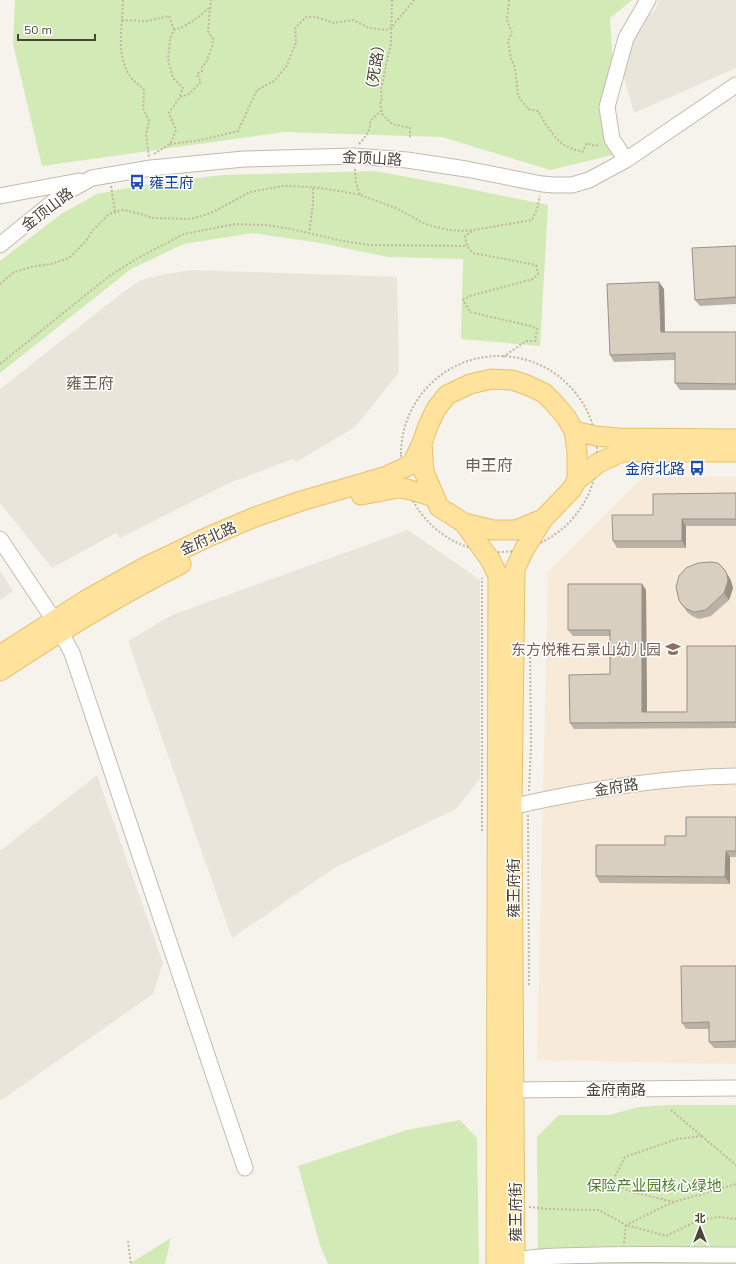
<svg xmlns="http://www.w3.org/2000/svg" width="736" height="1264" viewBox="0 0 736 1264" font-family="Mulish,'Noto Sans SC',sans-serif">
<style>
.residential{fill:#eae5da}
.commercial{fill:#f7ead8}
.green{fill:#d2eab5}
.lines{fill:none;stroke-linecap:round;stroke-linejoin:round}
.minor-casing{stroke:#c2bbae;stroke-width:17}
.major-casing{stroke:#e6c16a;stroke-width:21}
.path{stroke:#c4b79f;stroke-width:2;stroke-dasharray:2 2;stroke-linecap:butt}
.minor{stroke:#fff;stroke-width:15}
.major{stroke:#ffe39c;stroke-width:19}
.wall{fill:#bab2a6}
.shaded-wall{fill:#979187}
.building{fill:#d8cfc1;stroke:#979187}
.labels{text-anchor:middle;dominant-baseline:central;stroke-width:3;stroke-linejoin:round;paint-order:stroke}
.street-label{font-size:15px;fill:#4b4439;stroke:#fff}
.transit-label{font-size:15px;fill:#164399;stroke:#fff;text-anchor:start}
.education-label{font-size:15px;fill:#785e54;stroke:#fff;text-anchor:end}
.park-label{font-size:15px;fill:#4a7f2a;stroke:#fff}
.neighbourhood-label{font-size:16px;fill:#6e6250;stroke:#fff}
</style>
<rect width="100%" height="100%" fill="#f6f3ec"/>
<!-- residential -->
<path class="residential" d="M658 0H736V68L634 113 615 46 656 9Z
M193 270 397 277 399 372 355 427 296 462 293 459 227 484 120 538 116 533 52 568 0 503V389L122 293 141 280 166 274Z
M408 530 480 580V779L456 809 336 867 232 938 128 641 172 615Z
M0 571 13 591 0 600Z
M97 775 163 963 153 994 0 1101V851Z"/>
<!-- commercial -->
<path class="commercial" d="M643 477H736V1064L537 1060 548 572Z"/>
<!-- green -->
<path class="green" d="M15 0H632L610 18 618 147 617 154 550 170 442 137 285 132 42 166 13 44Z
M375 171 445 184 548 205 540 346 461 339 463 259 388 257 320 243 252 233 184 244 131 269 0 373V261L61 214 97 194 143 185 222 175Z
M668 1105H736V1264H538L537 1137 559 1115H609L639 1107Z
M460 1120 477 1138 479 1264H328L320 1245 298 1166 407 1130Z
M171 1238 165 1264H129Z"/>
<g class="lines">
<!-- minor casing -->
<g class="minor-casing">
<path id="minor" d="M626 160 612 139 607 107 626 38 648 0
M0 196 79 181
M0 245 48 206 65 193 92 178 151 168 244 159 354 156 407 160 466 169 542 184 554 185H572L589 180 626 160 736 85
M0 539 54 620 72 653 245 1168
M502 809C579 791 657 777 736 776
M503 1090 736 1088
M515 1260C542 1255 570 1256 598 1255 644 1254 690 1255 736 1255"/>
</g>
<!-- major casing -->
<g class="major-casing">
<path id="major" d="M492 379 512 380 527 385 544 393 554 403 566 417 574 431 577 452V480L571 490 543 519 516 530H493L464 523 439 507 424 472 422 443 428 426 436 409 447 395 470 384Z
M574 431 596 436 618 438 736 439
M577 480 598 463 622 452H736
M361 495 398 488 407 489 434 497
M464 523 491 561 498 576 496 1264
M0 655 86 600 145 567 210 536 255 517 301 501 387 476 412 464 422 443
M0 671C59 632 119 595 181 564
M515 1264 512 807 515 569 524 550 543 519"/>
</g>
<!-- path -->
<path class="path" d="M123 0 122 20 147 21 169 16 174 30
M392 0 391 43 381 89 382 99 380 101 382 114 392 124 410 128V139
M509 0 507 20 512 33 508 41 511 58 515 68 518 96 528 109 538 111C545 123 556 143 570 148 574 150 578 150 582 152L587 143 595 146 600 144
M122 20C120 41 119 62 132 79 136 83 141 86 144 90L143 108 149 121 146 135 149 157
M180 96 183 88 173 78 168 59 170 39 174 30C188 26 199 17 210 7
M170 144 201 140 238 131 257 90 274 81 286 67 296 43 295 28 306 17H316L334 23 353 20 369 28 387 30 392 27 414 0
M359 144C365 137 371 131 370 121 374 118 377 114 381 111
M154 154 170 144 176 130 169 113 180 97 189 94 201 82 197 75 199 72 202 71V66L206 63 212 47 213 39 208 31 211 0
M355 169 356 183 360 195
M111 186 115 212
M309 234 313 203V187
M0 284 14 272 31 267 51 264 69 258 85 242 93 230 109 214 123 210 141 214 152 218 191 219 211 213 250 192 283 186 313 187 340 191 360 195 396 208 425 224 444 229 461 231 474 230
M401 454a98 98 0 1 1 196 0a98 98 0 1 1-196 0Z
M503 357 526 341H535L537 329 531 326 470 312 463 300 470 296 533 279 538 274 536 265 473 253 467 246 465 236 474 230 532 220 537 209 540 196
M0 364 108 277 136 259 184 234 235 224 265 225 287 228 343 241 369 245 467 246
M529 791 531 746 530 649
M528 815 529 985
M482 831V578
M671 1110 736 1165
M702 1136 677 1139 625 1157 612 1182 632 1192 674 1202 736 1184
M529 1207 548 1209 599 1210 626 1225 673 1202
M128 1241 131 1264
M624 1243 626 1225 666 1236 697 1221 718 1217 736 1219"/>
<!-- minor -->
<use href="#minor" class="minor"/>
<!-- major -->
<use href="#major" class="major"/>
</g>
<!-- wall -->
<path class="wall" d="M736 246V304L700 306 695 300Z
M664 289 665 332H736V390H680L675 383V360L614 362 610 355Z
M736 493V526H686V548H617L613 541 653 515Z
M729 576 731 581 733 588 729 600 711 616 699 619 692 616 687 612 679 600Z
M642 584 646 590 647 712H687L736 646V728L574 729 570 723 610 674V636H573L568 630Z
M736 817V857H730V884L600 883 596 876 686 836Z
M736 966V1048H714L709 1042V1029H686L682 1023Z"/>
<!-- shaded-wall -->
<path class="shaded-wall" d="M659 282 664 289 665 339 661 332Z
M682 519 686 526V548L682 541Z
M724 569 731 581 733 588 729 600 724 593Z
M642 584 646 590 647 719 642 712Z
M726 851 730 857V884L725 877Z"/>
<!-- building -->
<path class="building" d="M736 246V297L695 300 692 248Z
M659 282 661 332H736V384L675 383V353L610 355 607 284Z
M736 493V519H682V541H613L612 515H653V494Z
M711 562 718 563 724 569 727 574 728 581 724 593 706 610 694 612 687 609 682 605 679 600 676 587 679 576 686 568 698 563Z
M568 584H642V712H687V646H736V722L570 723 569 675 610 674V630H568Z
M686 817H736V851H726L725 877 596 876V845H665V836H686Z
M681 966H736V1041L709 1042V1022L682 1023Z"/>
<!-- icons -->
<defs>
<g id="bus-bare" transform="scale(1.2)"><path d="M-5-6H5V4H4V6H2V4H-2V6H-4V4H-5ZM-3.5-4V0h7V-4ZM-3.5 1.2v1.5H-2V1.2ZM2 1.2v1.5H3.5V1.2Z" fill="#1a4fb4" stroke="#fff" stroke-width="2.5" paint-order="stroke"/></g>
<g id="school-bare" transform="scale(1.2)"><path d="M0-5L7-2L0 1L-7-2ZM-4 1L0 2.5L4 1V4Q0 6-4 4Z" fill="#8d6e63" stroke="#fff" stroke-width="2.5" paint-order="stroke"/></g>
</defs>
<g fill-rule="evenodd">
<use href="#bus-bare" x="137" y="182"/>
<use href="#bus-bare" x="697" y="468"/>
<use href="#school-bare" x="673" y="649"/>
</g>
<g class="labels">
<!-- street labels -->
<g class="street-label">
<text transform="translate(375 67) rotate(-81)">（死路）</text>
<text transform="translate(372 158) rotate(3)">金顶山路</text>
<text transform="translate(47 209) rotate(-37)">金顶山路</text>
<text transform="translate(208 538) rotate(-24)">金府北路</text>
<text transform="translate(616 787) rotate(-9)">金府路</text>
<text transform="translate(513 888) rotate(-90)">雍王府街</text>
<text x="616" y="1089">金府南路</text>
<text transform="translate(515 1212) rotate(-90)">雍王府街</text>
</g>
<!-- transit labels -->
<g class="transit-label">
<text x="149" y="182">雍王府</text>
<text x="685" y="468" text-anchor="end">金府北路</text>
</g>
<!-- education labels -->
<g class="education-label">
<text x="661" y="649">东方悦稚石景山幼儿园</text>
</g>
<!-- park labels -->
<g class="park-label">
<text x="654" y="1185">保险产业园核心绿地</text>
</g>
<!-- neighbourhood labels -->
<g class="neighbourhood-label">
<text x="90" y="383">雍王府</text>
<text x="489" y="465">申王府</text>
</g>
</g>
<!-- north arrow -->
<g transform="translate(700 1228)" stroke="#ffffff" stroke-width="3" paint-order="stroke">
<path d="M0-3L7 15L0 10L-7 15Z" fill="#4b4439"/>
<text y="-6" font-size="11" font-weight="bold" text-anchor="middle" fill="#4b4439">北</text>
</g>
<!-- scale -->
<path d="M18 34v6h77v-6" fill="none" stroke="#4b4439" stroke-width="2"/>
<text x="24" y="34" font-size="12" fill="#4b4439" stroke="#ffffff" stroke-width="3" paint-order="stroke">50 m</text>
</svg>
